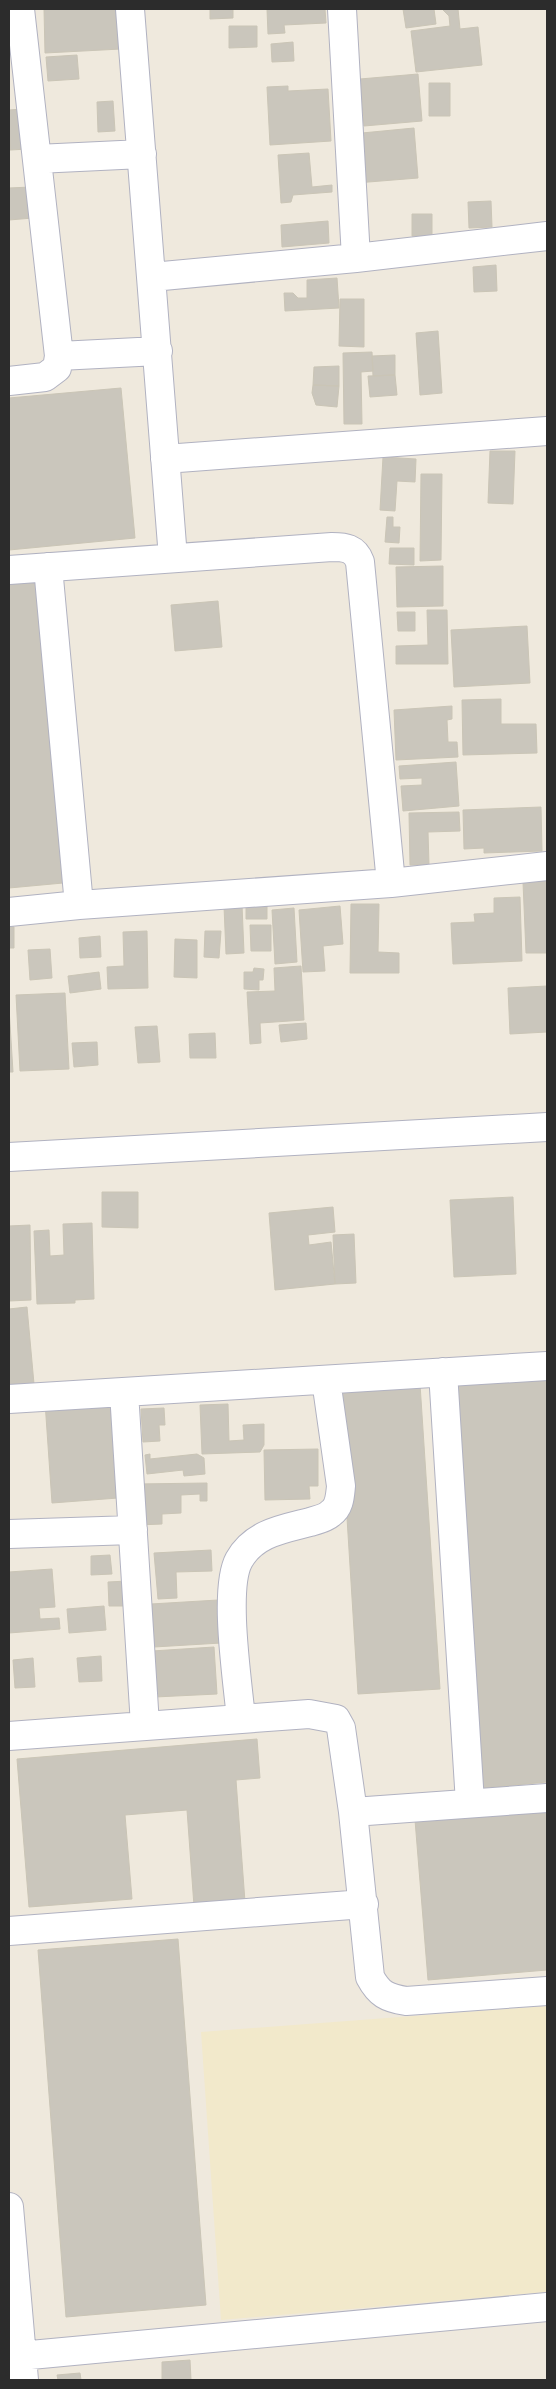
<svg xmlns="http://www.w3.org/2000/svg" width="556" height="2389" viewBox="0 0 556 2389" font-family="Jost,sans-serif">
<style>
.education{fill:#f2e9cb}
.building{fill:#cac6bc;stroke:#cac5b6}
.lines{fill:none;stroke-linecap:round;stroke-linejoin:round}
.minor-casing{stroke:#b1b2c1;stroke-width:30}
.minor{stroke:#fff;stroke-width:28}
</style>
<rect width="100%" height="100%" fill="#efe9dd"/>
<!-- education -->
<path class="education" d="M547 2006V2292L221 2320 201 2032Z"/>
<!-- building -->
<path class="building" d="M44 9H120L121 49 45 53Z
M210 9H233V18L210 19Z
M267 9H325L326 23 284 25 285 33 268 34Z
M403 9H434L436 24 406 28Z
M442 9H458L460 29 478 27 482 65 416 72 411 31 450 26 449 16Z
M229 26H257V47L229 48Z
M293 42 294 61 272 62 271 44Z
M77 55 79 79 48 81 46 57Z
M418 74 422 121 364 126 360 79Z
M429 83H450V116H429Z
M288 86V91L328 89 331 141 270 145 267 87Z
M113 101 115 131 98 132 97 102Z
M23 109 28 149 10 150 9 110Z
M414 128 418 178 356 183 354 159 364 158 362 133Z
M309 153 312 187 332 185V192L293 195 291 202 281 203 278 155Z
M31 187 33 218 9 220V188Z
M491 201 492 227 469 228 468 202Z
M412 214H432V236H412Z
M328 221 329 243 282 247 281 225Z
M496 265 497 291 474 292 473 267Z
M337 278 339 308 285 311 284 293H293L298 298H307V280Z
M340 299H364V347L339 346Z
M438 331 442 393 420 395 416 333Z
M372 352 373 371 361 372 362 424H344L343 353Z
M395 355V375L373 376 372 356Z
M339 366V386L313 385 314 367Z
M395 375 397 395 370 397 368 376Z
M313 385 339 386 337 407 316 405 312 393Z
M121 388 135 538 9 550V398Z
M490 451H515L513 504 488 503Z
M383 457 416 459 415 482 397 481 395 511 380 510Z
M421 474H442L441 560 420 561Z
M387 517H393V527H400L399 543 385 542Z
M390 548H414V565L389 564Z
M443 566V606L397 607 396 567Z
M37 575 63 883 9 888V578Z
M218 601 222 647 175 651 171 605Z
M427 610H447L448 664H396V646L428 645Z
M397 612H415V631H398Z
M527 626 530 683 454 687 451 630Z
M501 699V724H536L537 753 463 755 462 700Z
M452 706V719L447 720 448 742H457L458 757 396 760 394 710Z
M456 762 459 806 403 811 401 786 422 785V778L400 779 399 766Z
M541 807 542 851 484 853V848L464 849 463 810Z
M459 812 460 831 428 832 429 865H410L409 813Z
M547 881V953H526L523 882Z
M520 897 522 961 453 964 451 923 475 922 474 914 494 913V898Z
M246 902H267V919H246Z
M351 904H379L378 952 399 953V973H350Z
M242 905 244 953 226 954 224 906Z
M340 906 343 944 323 946 325 971 303 972 299 910Z
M294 908 297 962 275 964 272 910Z
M250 925H271V951H251Z
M9 927H14V948H9Z
M147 931 148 988 108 989 107 967 124 966 123 932Z
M205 931H221L219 958 204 957Z
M100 936 101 957 80 958 79 938Z
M175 939 197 940V978L174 977Z
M50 949 52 978 30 980 28 950Z
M301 966 304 1020 260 1023 261 1043 250 1044 247 992 275 991 274 968Z
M254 968 264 969 263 980H259V990L244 989V972H253Z
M99 972 101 989 70 993 68 976Z
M547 986V1032L510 1034 508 988Z
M65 993 69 1069 20 1071 16 995Z
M9 1008 13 1072H9Z
M306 1023 307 1039 281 1042 279 1025Z
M157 1026 160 1062 138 1063 135 1027Z
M215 1033 216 1058H190L189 1034Z
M97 1042 98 1065 74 1067 72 1043Z
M102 1192H138V1228L102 1227Z
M513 1197 516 1274 454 1277 450 1200Z
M333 1207 335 1232 308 1235 309 1245 331 1242 335 1284 275 1290 269 1213Z
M92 1223 94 1299 75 1300V1303L37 1304 34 1231 49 1230 50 1256 64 1255 63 1224Z
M30 1225 31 1300 9 1301V1226Z
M354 1234 356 1283 335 1284 333 1235Z
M27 1307 34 1384 9 1386V1309Z
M547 1373V1782L483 1788 452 1380Z
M420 1384 440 1689 358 1694 339 1390Z
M112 1398 118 1498 52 1503 45 1402Z
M228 1404 229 1441 244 1440 243 1425 264 1424V1445L260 1452 202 1454 200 1405Z
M164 1408 165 1425H159L160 1441 143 1442 141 1409Z
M318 1449V1486H309L310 1499 265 1500 264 1450Z
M150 1454V1459L197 1454 204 1458 205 1474 184 1476 183 1470 147 1474 145 1455Z
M207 1483V1501H200V1494L181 1495V1513L162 1514V1524L138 1525 137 1484Z
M211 1550 212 1571 176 1572 177 1598 158 1599 154 1553Z
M110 1555 112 1574 91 1575V1556Z
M52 1569 55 1607 39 1608 40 1619 59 1618 60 1629 9 1633V1572Z
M127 1581V1606H109L108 1582Z
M218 1600 221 1643 154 1647 151 1604Z
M104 1606 106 1630 69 1633 67 1609Z
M214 1647 217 1694 155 1697 152 1651Z
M101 1656 102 1681 79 1682 77 1658Z
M33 1658 35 1687 15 1688 13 1660Z
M257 1739 260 1778 236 1780 245 1902 194 1906 187 1810 125 1815 132 1899 29 1907 17 1759Z
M547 1809V1970L428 1980 415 1820Z
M178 1939 206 2305 66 2317 38 1950Z
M190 2360 191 2380H162V2362Z
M80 2373 81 2380H58L57 2375Z"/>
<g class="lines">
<!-- minor casing -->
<g class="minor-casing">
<path id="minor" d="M130 9 173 558
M342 9 356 258
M37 159 142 154
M152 277 356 258 547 236
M59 356 158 351
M9 381 45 377 57 368 59 356 20 9
M165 459 547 431
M48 567 79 905
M9 570 332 547C345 547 355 548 360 562L391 883
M9 912 79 905 391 883 547 866
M9 1157 547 1127
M443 1372 470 1803
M124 1392 145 1725
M9 1399 547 1366
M9 1534 133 1530
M241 1719C238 1684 223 1589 239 1560 254 1533 283 1529 310 1522 317 1520 326 1518 331 1513 340 1507 340 1495 341 1486L326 1380
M9 1736 309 1714 336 1719 341 1728 353 1812 370 1977C379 1994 387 1998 406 2001L547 1991
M353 1812 547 1798
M9 1931 364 1904
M9 2207 24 2380
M9 2357 547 2307"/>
</g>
<!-- minor -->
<use href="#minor" class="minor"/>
</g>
<!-- border -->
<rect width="556" height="2389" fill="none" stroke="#2c2c2c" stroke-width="20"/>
</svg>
